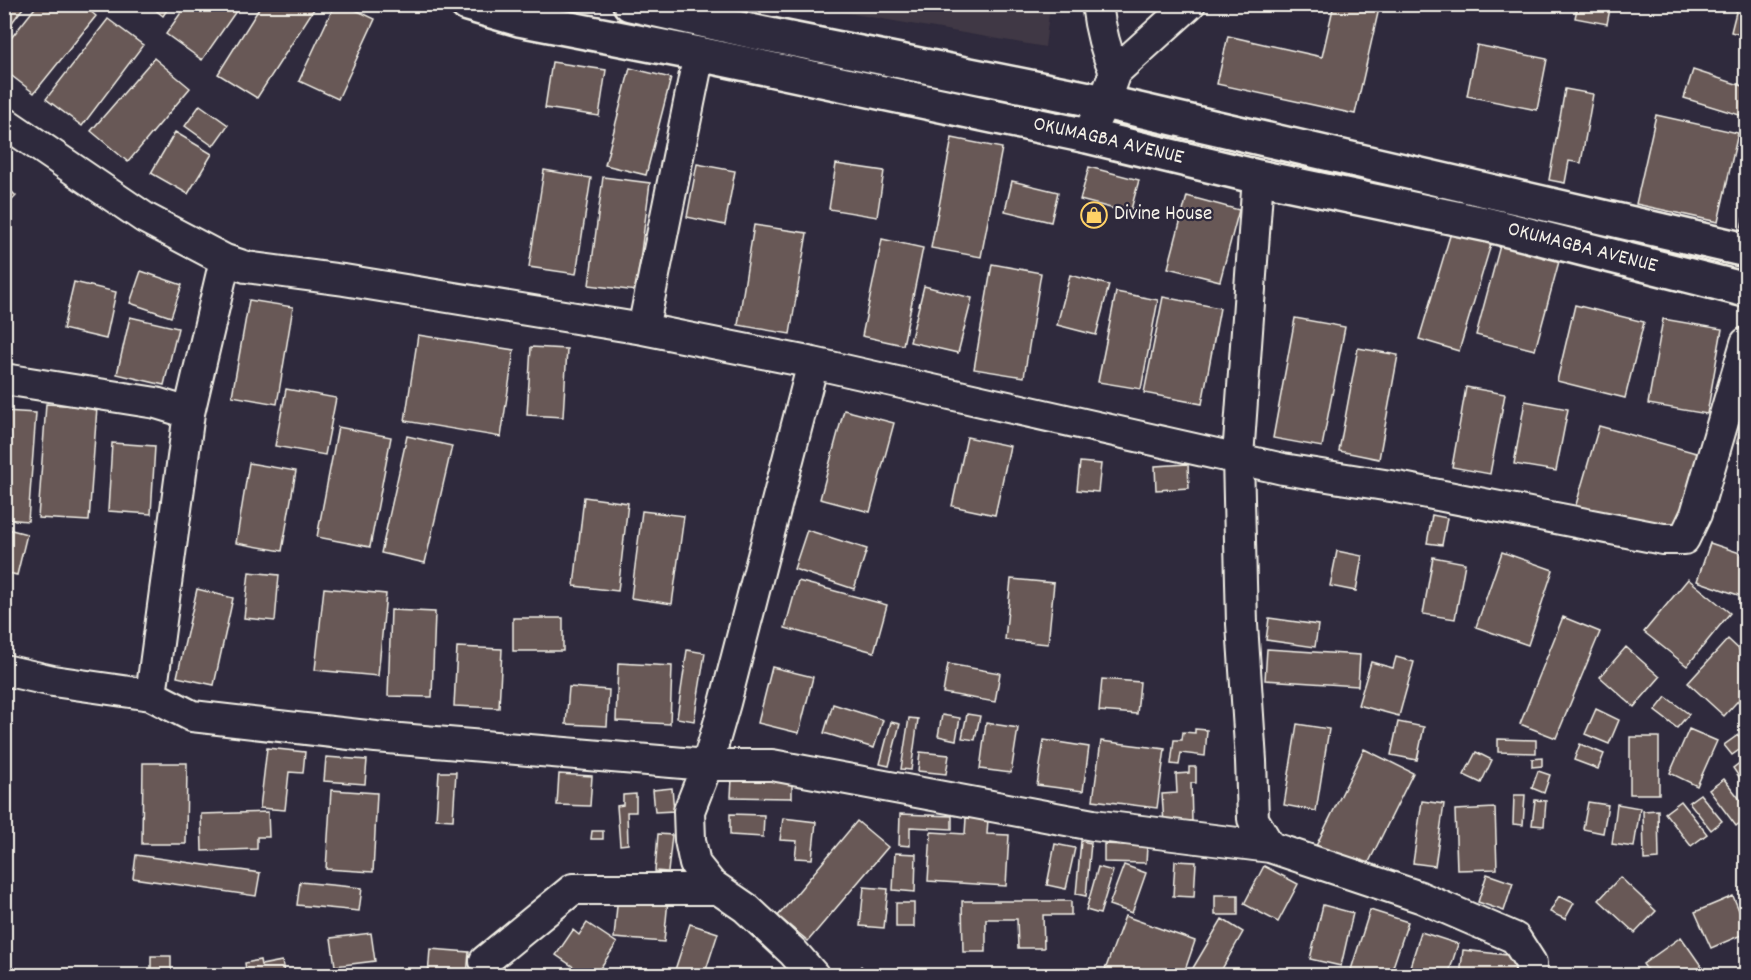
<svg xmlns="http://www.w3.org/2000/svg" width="1751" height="980" viewBox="0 0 1751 980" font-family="Dekko,sans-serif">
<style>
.built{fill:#403844}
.building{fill:#685856;stroke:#f4f1e8;stroke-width:1.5}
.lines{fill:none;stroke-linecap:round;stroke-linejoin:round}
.minor-casing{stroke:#f4f1e8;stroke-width:34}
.major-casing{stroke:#f4f1e8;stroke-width:38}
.minor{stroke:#2f2a3d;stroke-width:30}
.major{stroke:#2f2a3d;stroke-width:33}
.labels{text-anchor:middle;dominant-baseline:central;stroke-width:4.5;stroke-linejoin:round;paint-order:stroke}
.street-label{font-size:21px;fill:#f4f1e8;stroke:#2f2a3d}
.poi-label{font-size:21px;fill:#f4f1e8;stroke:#2f2a3d;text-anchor:start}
</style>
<rect width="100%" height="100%" fill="#2f2a3d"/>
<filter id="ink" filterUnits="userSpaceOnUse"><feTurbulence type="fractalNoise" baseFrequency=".0167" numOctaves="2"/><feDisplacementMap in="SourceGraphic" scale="12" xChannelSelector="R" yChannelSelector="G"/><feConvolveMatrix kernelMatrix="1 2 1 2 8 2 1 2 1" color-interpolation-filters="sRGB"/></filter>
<g filter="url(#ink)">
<!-- built -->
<path class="built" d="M801 5H1050L1045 47Z"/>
<!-- building -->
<path class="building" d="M4 4H26L4 33Z
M38 4H82L96 16 34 93 4 70V47Z
M148 4H171L163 16Z
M187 4H241L202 60 166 34Z
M262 4H307L314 9 257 98 218 74Z
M335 4H343L375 19 338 99 299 81Z
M1334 4H1380L1355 114 1217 84 1228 36 1322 57Z
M1578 4H1611L1607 24 1575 18Z
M1738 4H1746V36L1731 32Z
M108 19 143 45 82 126 46 99Z
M1477 45 1547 59 1537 110 1467 96Z
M154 58 190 88 128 162 91 131Z
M552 62 606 70 599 116 545 108Z
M630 68 671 78 646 175 605 165Z
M1693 70 1746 87V117L1684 98Z
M1565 89 1593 94 1581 163 1569 161 1565 183 1549 180Z
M200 105 228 125 213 146 185 126Z
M1656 115 1738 133 1718 222 1636 204Z
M175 132 212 154 188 194 151 173Z
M952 138 1002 148 981 257 931 248Z
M697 164 735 171 725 225 687 217Z
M836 164 884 171 877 217 829 209Z
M1089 167 1139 180 1130 213 1080 200Z
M544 170 591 178 576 274 529 267Z
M603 177 650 183 636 291 589 285Z
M1012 181 1058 192 1051 222 1005 211Z
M4 184 16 196 4 208Z
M1187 196 1239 210 1220 281 1168 268Z
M1746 206V241L1739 239Z
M754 225 807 233 790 334 738 325Z
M1452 229 1492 241 1459 351 1419 339Z
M1502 238 1561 254 1535 350 1476 335Z
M882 239 923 248 903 345 862 336Z
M992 264 1041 273 1024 377 974 369Z
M141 271 182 285 171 317 130 303Z
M1070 275 1109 285 1096 335 1057 325Z
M74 282 116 292 106 339 63 329Z
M924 286 972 298 958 353 910 342Z
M1116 292 1158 300 1141 389 1098 382Z
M1163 297 1220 308 1202 404 1144 393Z
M249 300 293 307 277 404 232 396Z
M1575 305 1644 322 1625 398 1557 381Z
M130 317 178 328 164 385 117 374Z
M1295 318 1345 327 1322 447 1273 438Z
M1663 319 1722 329 1707 414 1648 404Z
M418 335 514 350 501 437 405 421Z
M531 347 567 349 563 417 527 415Z
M1358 348 1398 355 1379 459 1339 451Z
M1466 387 1505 394 1490 474 1452 467Z
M286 389 336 398 325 455 275 446Z
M1525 401 1568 409 1556 471 1514 464Z
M46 404 97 407 89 521 38 518Z
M1746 405V445L1737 442Z
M844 410 894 423 870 512 820 499Z
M4 411 36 413 28 521 4 519Z
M1599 426 1700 454 1676 537 1575 508Z
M338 427 391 437 370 547 317 537Z
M407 436 452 446 425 563 381 553Z
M967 437 1010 446 995 515 952 506Z
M112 443 155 446 151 514 108 511Z
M1080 462 1101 464 1098 492 1077 490Z
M249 463 296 471 282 551 236 543Z
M1188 464 1189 488 1156 490 1155 466Z
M584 497 628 503 618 591 574 586Z
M642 511 684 516 672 604 631 598Z
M1432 515 1447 518 1442 545 1427 543Z
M4 528 27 534 17 575 4 572Z
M807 530 867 549 854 589 794 569Z
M1710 543 1746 555V580L1741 596 1697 581Z
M1337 551 1362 556 1356 591 1330 586Z
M1502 552 1553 570 1528 645 1476 627Z
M1433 557 1465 563 1455 619 1423 614Z
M249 572 279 575 275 621 244 618Z
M1011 579 1054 583 1048 644 1005 640Z
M1688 579 1730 613 1687 666 1644 632Z
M798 581 887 605 874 652 785 628Z
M324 588 386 594 378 676 315 670Z
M197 589 233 598 214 685 177 677Z
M391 610 435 612 432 697 388 696Z
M1563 617 1600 632 1556 738 1520 724Z
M513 618H563V651H513Z
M1269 618 1318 625 1315 647 1266 640Z
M1728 639 1746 656V692L1724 716 1688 683Z
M457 647 502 649 499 708 454 706Z
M1626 647 1660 677 1634 707 1600 677Z
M1267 649 1360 655 1358 686 1265 680Z
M687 650 705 653 694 721 677 718Z
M1396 657 1414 662 1399 716 1358 705 1371 662 1393 668Z
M618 663 672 666 670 724 616 721Z
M948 664 1000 673 995 702 943 693Z
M772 667 813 677 799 733 758 723Z
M1102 679 1140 682 1137 714 1099 711Z
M569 687 609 690 607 726 566 724Z
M1666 697 1689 714 1677 728 1655 711Z
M833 704 883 720 874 748 824 733Z
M1596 709 1619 720 1609 744 1585 734Z
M967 714 980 716 975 740 962 738Z
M942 715 960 718 956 740 938 736Z
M909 718 918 719 911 770 901 769Z
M891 722 900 724 889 766 880 764Z
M1398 722 1424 727 1417 760 1391 755Z
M986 723 1018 728 1011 773 980 769Z
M1297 724 1329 729 1316 811 1284 805Z
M1195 729 1207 730 1205 756 1181 753 1179 765 1171 764 1174 740H1182L1183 732 1195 733Z
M1689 729 1717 741 1697 786 1670 773Z
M1738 735 1746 745 1732 755 1724 745Z
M1630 737H1659V794H1630Z
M1498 739 1536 740V753L1498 752Z
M1044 740 1089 747 1083 791 1037 785Z
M1101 741 1165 749 1157 808 1093 800Z
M1580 744 1604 754 1598 769 1574 760Z
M267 748 305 752 303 773 289 772 285 810 260 808Z
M1364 749 1413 773 1364 872 1315 848Z
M920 752 949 755 946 774 918 771Z
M1476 752 1492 760 1481 783 1464 775Z
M326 757 367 760 365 784 324 781Z
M1542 758V766L1532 767V759Z
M1746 758V787L1733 768Z
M143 763H187L186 844H142Z
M1189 767H1196V783H1191L1192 822 1164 824 1162 794 1177 793 1176 774 1189 773Z
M1538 771 1550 775 1544 793 1532 788Z
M439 772H456L453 820 436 819Z
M559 774 592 776 590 806 557 805Z
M732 778 792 779V798L731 797Z
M1724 779 1746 807V818L1736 826 1709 790Z
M672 788 674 811 655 812 653 790Z
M331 790 377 793 373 872 326 869Z
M636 794V812H627L628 844 620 845 617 806 623 805V795Z
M1700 794 1722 821 1711 830 1689 802Z
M1514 795H1525L1523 825 1513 824Z
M1535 800 1546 801 1544 826 1532 825Z
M1422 801 1444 804 1435 866 1413 863Z
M1681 801 1707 834 1691 846 1665 813Z
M1588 802 1608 805 1603 833 1583 829Z
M1617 804 1640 808 1634 847 1612 844Z
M1495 808 1497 869 1457 870 1455 810Z
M1658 810 1659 859 1644 860 1643 811Z
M268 812 269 837H257V849L202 851 201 814Z
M730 814 764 815 763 837 730 835Z
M900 814 952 816V829L910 827V846L899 845Z
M783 818 816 822 812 859 795 858 797 841 780 840Z
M966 818 988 819 987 834 1009 835 1006 886 928 881 931 832 965 834Z
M857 821 888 847 808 941 778 916Z
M592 831H603V839H591Z
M658 834 672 835 668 872 655 871Z
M1081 841 1091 843 1086 896 1076 894Z
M1055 844 1075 848 1066 889 1047 885Z
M1104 844 1147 846 1146 863 1104 862Z
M895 853 916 854 915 892 893 890Z
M136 855 260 873 256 896 133 878Z
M1175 861 1196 862 1194 897 1173 896Z
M1124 865 1146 873 1132 913 1109 905Z
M1264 866 1298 884 1278 922 1244 904Z
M1098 867 1113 871 1100 914 1086 910Z
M1487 874 1513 883 1504 911 1478 902Z
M1620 877 1656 911 1635 933 1599 900Z
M300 882 362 888 359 911 297 905Z
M864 887 888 889 884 928 860 926Z
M618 895 668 900 664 942 614 938Z
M1215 895H1238V915H1215Z
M1559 896 1574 903 1565 919 1550 912Z
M1733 896 1746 927V933L1711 948 1695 912Z
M962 901H1071V915H1043L1044 948H1018L1017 919H986V952H963Z
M896 903H914V927H896Z
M1323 905 1353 913 1341 966 1310 959Z
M1370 910 1408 922 1390 976H1349Z
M1125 916 1195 941 1183 976H1121L1105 970Z
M1222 919 1243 932 1218 976H1195L1190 973Z
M587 923 617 943 595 976H587L556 955 573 930 579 935Z
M690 924 718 933 704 976H673Z
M1421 932 1458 944 1448 976H1407Z
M371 933 375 961 335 966 331 938Z
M1681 937 1702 967 1689 976H1651L1643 964Z
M430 949 469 952 467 976H428Z
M1463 950 1516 956 1514 976H1460Z
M151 956H171V976H151Z
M260 960 261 965 282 961 284 973 247 976 245 963Z
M861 966 872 976H853Z"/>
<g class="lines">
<!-- minor casing -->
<g class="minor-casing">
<path id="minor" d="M1097 4C1100 29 1105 50 1115 72
M4 122 145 218 225 260 246 267 344 280 643 329 813 363 1283 469 1397 487 1663 539H1684L1696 514 1746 343
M1087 136 1104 102 1115 72 1190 4
M1258 177 1238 457 1242 624 1251 761 1253 819 1270 847
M643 329 699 54
M813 363 725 703 707 765 689 811 690 840 695 864 711 884 746 908 793 952 814 976
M4 379 156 403 189 413 225 260
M4 670 53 681 151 695 192 716 376 737 707 765H772L1093 825 1270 847 1420 897 1515 938 1531 963V976
M151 695 189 413
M485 961 573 889H717"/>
</g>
<!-- major casing -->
<g class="major-casing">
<g id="major">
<path id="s1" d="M467 4 519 19 699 54 1087 136 1258 177 1489 225 1746 290"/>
<path d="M630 4 750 31 1104 102 1746 250"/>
</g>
</g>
<!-- minor -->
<use href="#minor" class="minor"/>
<!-- major -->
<use href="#major" class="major"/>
</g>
</g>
<!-- icons -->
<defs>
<g id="shop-ring" transform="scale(1.35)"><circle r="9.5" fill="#2f2a3d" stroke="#ffd166" stroke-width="1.5"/><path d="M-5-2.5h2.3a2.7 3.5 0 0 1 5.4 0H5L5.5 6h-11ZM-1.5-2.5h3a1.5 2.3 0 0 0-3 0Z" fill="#ffd166"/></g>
</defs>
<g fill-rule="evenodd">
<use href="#shop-ring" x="1094" y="215"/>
</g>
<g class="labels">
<!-- street labels -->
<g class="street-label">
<text stroke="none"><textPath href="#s1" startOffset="656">OKUMAGBA AVENUE</textPath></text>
<text stroke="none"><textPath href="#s1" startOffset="1142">OKUMAGBA AVENUE</textPath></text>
</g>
<!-- poi labels -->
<g class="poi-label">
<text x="1114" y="215">Divine House</text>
</g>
</g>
<!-- margin -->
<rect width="1751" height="980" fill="none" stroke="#2f2a3d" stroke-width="24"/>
<rect x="12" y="12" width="1727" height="956" fill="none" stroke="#f4f1e8" stroke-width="2" filter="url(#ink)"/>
</svg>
